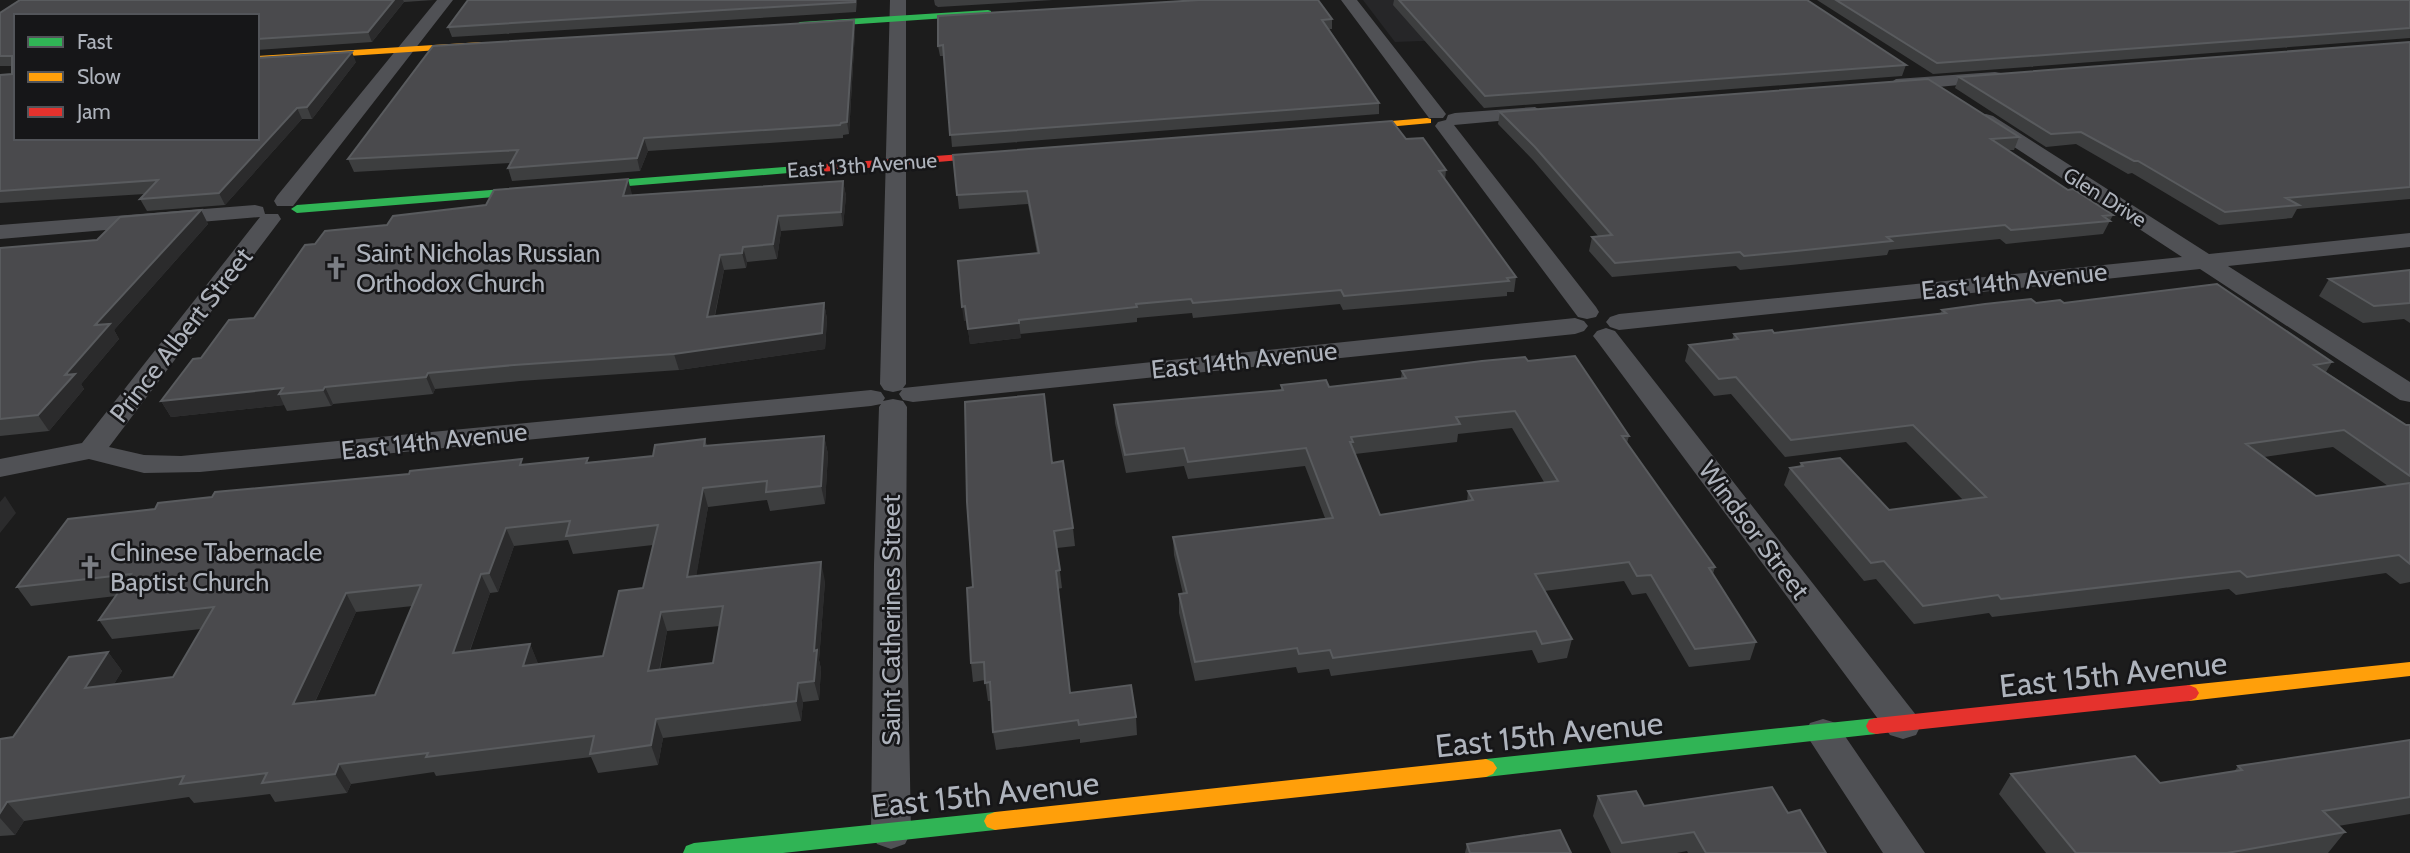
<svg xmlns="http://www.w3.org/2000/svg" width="2410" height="853" viewBox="0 0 2410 853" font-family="Cabin,sans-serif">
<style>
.built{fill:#262628}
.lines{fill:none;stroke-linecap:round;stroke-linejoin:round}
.street{fill:#505155;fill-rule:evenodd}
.fast{fill:#30b455;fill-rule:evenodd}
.slow{fill:#ff9f0a;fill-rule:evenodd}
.jam{fill:#e5322d;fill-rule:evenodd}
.wall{fill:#3d3e3f;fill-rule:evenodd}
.shaded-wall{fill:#2b2b2c}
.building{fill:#4a4a4d;stroke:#595b5e;stroke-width:2;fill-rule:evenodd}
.labels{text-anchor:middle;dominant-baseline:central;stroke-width:5;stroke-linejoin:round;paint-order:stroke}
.far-street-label{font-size:21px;fill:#aeb3bc;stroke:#161618}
.poi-label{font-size:26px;fill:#aeb3bc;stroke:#161618;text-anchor:start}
.street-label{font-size:26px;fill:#aeb3bc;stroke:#161618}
.near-street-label{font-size:32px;fill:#aeb3bc;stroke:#161618}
</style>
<rect width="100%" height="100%" fill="#1c1c1c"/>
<!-- built -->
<path class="built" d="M1363 0H1413L1450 40 1395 42Z"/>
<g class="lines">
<!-- street -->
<path class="street" d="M437 0H453L293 206H277L274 201 277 196Z
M890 0H906V384L903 388 1575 318 1584 321 1588 326 1584 331 1575 334 913 402 903 400 899 394 902 390 893 392 884 390 880 384Z
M1341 0H1357L1443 110 1446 114 1443 118H1429Z
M1995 72 2001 73 2004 77 2001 81 1896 91 1887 85 1896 79Z
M1535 107 1545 113 1542 117 1454 125 1596 307 1599 312 1596 317 1587 319 1578 317 1435 126 1438 122 1446 120 1448 115 1455 113Z
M1986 114 1993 116 2209 254 2410 233V247L2228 266 2410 382V402L2400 400 2200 269 1619 330 1610 327 1606 322 1610 317 1619 314 2182 257 1979 124 1976 120 1979 116Z
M255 205 263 207 265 214H278L281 219 109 447 144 455 181 456 871 390 881 392 885 398 881 404 871 406 200 472 144 473 89 459 0 477V459L82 443 260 217 0 239V225Z
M1606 328 1615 331 1916 715 1921 725 1916 735 1903 739 1890 735 1597 341 1593 336 1597 331Z
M893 399 903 401 907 407 906 564 911 832 905 844 891 849 877 844 871 832 874 564 879 407 883 401Z
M1823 719 1836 723 1925 853H1883L1805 733 1810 723Z"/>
<!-- fast -->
<path class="fast" d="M988 10 991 11V15L800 28 795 25 800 22Z
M797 166 801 168V172L297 213 291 209 297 205Z
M1876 718 1883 720 1886 726 1883 732 1876 734 1486 777 1479 774 1475 768 1479 762 1486 759Z
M995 812 1003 815 1006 821 1003 827 995 830 783 853H683L686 846 694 843Z"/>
<!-- slow -->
<path class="slow" d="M482 42 485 43V47L257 62V56Z
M1427 118 1431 119V123L1343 131 1337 128 1343 125Z
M2410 662V676L2189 701 2182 698 2179 693 2182 688 2189 685Z
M1486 759 1493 762 1497 768 1493 774 1486 777 995 830 987 827 984 821 987 815 995 812Z"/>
<!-- jam -->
<path class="jam" d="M1004 151 1008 152V156L797 174 791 170 797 166Z
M2189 685 2196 688 2199 693 2196 698 2189 701 1876 734 1869 732 1866 726 1869 720 1876 718Z"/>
</g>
<!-- wall -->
<path class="wall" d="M20 0H434L404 2 372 42 257 50V16L16 138 356 62 312 119H302L225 205 147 211 140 199 145 194 0 203V75L12 74V66H0V13Z
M857 0 856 12 452 37 448 27Z
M934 0H1053L938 7 935 5Z
M1394 0H1807L1906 65 1902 76 1484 108 1393 5Z
M1817 0H2410V38L1933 74Z
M1332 19V29H1329L1379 103V114L952 147 944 56H940L938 46Z
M854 20 855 31 849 134 843 135V138L648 151 640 171 512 181 508 168 510 163 354 172 348 159Z
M2410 42V199L2297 209 2292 218 2219 225 2132 173 2128 174 2076 144 2046 147 1955 88 1959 77Z
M1500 112 2019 137 2014 150H2008L2068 190 2113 215 2103 234 2006 244 2000 239 1889 250 1887 255 1791 265 1740 270 1736 266 1612 277 1589 251 1592 237 1598 236 1533 160 1498 124Z
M1406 139 1446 170 1445 180 1516 277 1514 292H1507V296L1343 310 1340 304 1193 318 1192 313 1137 318V322L1020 334 1021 338 970 344 967 321H964L1037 253 1028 204 959 209 953 155Z
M843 181 846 196 843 226 781 231 777 259 747 262 746 268 724 270 715 316 824 303 827 319 825 349 679 370 520 381 435 389 433 394 333 404 331 406 287 411 284 405 171 417 161 401 201 358 254 318 315 244 387 225 632 194V195Z
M201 210 208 224 114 330 119 339 81 384 84 389 49 431 0 436V248L97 240Z
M2410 270V323L2404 319 2363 323 2319 296 2329 279Z
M2036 303H2064L2332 362 2326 372 2406 425H2410V582L2400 584 2386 573 2236 595 2229 589 1992 617 1989 613 1914 624 1876 579 1864 581 1784 485 1790 468 1799 467 1801 463 1889 510 1963 500 1906 442 1785 457 1731 394 1714 396 1685 361 1689 345 1732 340 1734 334 1774 333 1940 314 1942 310ZM2333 447 2388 486 2316 496 2264 457Z
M1528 361 1629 436 1627 443 1715 567 1713 574 1756 642 1750 660 1689 667 1646 593 1632 595 1624 581 1544 591 1572 639 1567 658 1538 663 1532 650 1331 676 1329 669 1298 673 1296 667 1195 681 1179 613V594H1183L1174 555 1173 537 1325 518 1305 466 1188 479 1184 466 1126 473 1115 423 1114 405 1281 391V385L1329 387 1401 378 1402 371ZM1512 428 1544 482 1468 491 1467 501 1380 515 1355 454 1457 442 1458 434Z
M824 436 828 454 825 504 770 511 767 500 708 507 696 576 825 581 819 660 821 669 819 700 803 702 801 721 663 738 658 765 598 773 591 757 436 776 434 772 351 784 347 793 275 802 270 794 194 803 189 797 24 821 15 835 0 836V739L13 737 108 652 122 671 114 684 173 677 201 629 112 639 99 620 116 596 31 606 17 587 524 465 589 462 653 456 705 439 707 446ZM568 540 573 554 653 545 643 588 603 656 538 664 530 644 470 651 490 593 498 592 514 546ZM413 606 375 695 315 702 356 612ZM720 626 713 663 660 670 667 631Z
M1052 463 1073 528 1075 546 1057 548 1062 588 1058 589 1070 693 1136 717 1137 735 1080 743V739L996 750 993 732 991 701H988L985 680 973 682 971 663 973 587Z
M2410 740V814L2338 826 2345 832 2328 853H2046L1999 794 2011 774 2160 783 2234 772 2238 766Z
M1598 796 1644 806 1788 813 1826 853H1688L1687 851 1677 853H1611L1593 816Z
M1467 844 1571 853H1465Z"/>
<!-- shaded-wall -->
<path class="shaded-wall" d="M394 0H403L404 2 372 42 368 32Z
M854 20 855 31 849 134 847 122Z
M352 52 356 62 312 119 307 107Z
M297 108 302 119 225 205 219 193Z
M644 138 648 151 640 171 637 158Z
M628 179 632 194 627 210 623 196Z
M843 181 846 196 843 226 841 212Z
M201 210 208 224 114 330 119 339 81 384 84 389 49 431 38 415 65 375 95 325Z
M778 216 781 231 777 259 773 244Z
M743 247 747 262 746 268 742 253Z
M720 255 724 270 711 332 707 317Z
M824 303 827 319 825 349 679 370 674 354Z
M965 306 967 321H964L962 307Z
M1019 323 1021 338 970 344 968 329Z
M428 373 435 389 433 394 426 377Z
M325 387 333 404 331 406 323 390Z
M283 388 279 394 284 405 171 417 161 401Z
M824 436 828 454 825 504 821 486Z
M703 488 708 507 693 596 687 577Z
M5 496 16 513 0 533V502Z
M506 528 514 546 498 592 489 573Z
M821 562 825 581 819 660 821 669 819 700 814 681V651Z
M481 574 490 593 462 672 453 653Z
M346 593 356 612 305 723 293 704Z
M661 612 667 631 655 690 648 671Z
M530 644 538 663 532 685 523 666Z
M108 652 122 671 100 707 85 688Z
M798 683 803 702 801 721 796 701Z
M656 719 663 738 658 765 651 745Z
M339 764 351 784 347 793 335 774Z
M7 802 24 821 15 835 0 818V813Z"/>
<!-- building -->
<path class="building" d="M20 0H394L368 32 257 39V16H16V138H257V58L352 52 307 107 297 108 219 193 140 199 158 180 0 191V75L12 74V56H0V13Z
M468 0H855V2L448 27Z
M1199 0H1318L1332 19 1322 20 1379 103 950 135 943 45 938 46V16Z
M1399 0H1807L1906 65 1485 96Z
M1836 0H2410V28L1937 63Z
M854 20 847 122 841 123 840 125 644 138 637 158 508 168 518 150 348 159 433 46Z
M2410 42V187L2286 198 2299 205 2225 212 2138 161H2134L2081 132 2051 134 1959 77Z
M1928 79 2019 137 1991 139 2068 190 2073 189 2113 215 2103 216 2110 221 2011 230 2005 225 1887 237 1892 241 1796 251 1744 256 1740 252 1615 263 1592 237 1612 235 1535 147 1500 112Z
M1392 121 1406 139 1423 138 1446 170 1439 171 1516 277 1507 278 1509 281 1344 296 1341 290 1193 303 1191 299 1136 304 1137 307 1019 320V323L968 329 965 306 962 307 958 261 1039 253 1027 191 957 195 953 155Z
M628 179 623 196 843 181 841 212 778 216 773 244 743 247 742 253 720 255 707 317 824 303 822 333 674 354 514 365 428 373 426 377 325 387 323 390 279 394 283 388 161 401 193 359 201 358 229 320 254 318 305 245 315 244 325 231 387 225 393 216 486 205 494 190Z
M201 210 95 325 110 324 65 375 75 374 38 415 0 419V248L97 240 120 217Z
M2410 270V303L2374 306 2329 279Z
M2217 284 2332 362 2314 365 2406 425H2410V476L2344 430 2246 444 2316 496 2410 483V564L2399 555 2247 577 2240 571 2001 599 1998 595 1923 606 1884 561 1871 563 1790 468 1803 466 1801 463 1840 458 1889 510 1986 497 1913 425 1791 440 1736 377 1719 379 1689 345 1738 339 1734 334 1772 330 1774 333 1946 313 1942 310 1985 304 2031 299 2036 303 2060 300 2064 303Z
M1575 356 1629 436H1622L1715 567 1709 568 1756 642 1695 649 1651 575 1637 576 1629 562 1535 574 1572 639 1542 644 1536 631 1333 658 1330 650 1299 654 1297 648 1195 662 1179 594 1187 593 1173 537 1333 518 1306 448 1188 462 1184 448 1125 455 1114 405 1283 390 1281 385 1326 380 1329 387 1389 380 1406 378 1402 371 1482 361 1525 357 1528 361ZM1515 411 1558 481 1468 491 1473 500 1380 515 1350 442H1353L1351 437 1460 424 1456 417Z
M1044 394 1052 463 1063 461 1073 528 1054 531 1060 570 1056 571 1070 693 1131 685 1136 717 1079 725 1078 720 993 732 990 682 985 683 984 662 971 663 967 588 973 587 967 502 965 402Z
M824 436 821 486 766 492 767 481 703 488 687 577 821 562 814 651 817 650 814 681 798 683 796 701 656 719 651 745 590 754 594 736 426 757 428 753 339 764 335 774 262 783 267 773 180 784 184 776 7 802 0 813V739L13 737 69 657 108 652 85 688 173 677 214 607 99 620 131 574 17 587 68 519 155 509 158 503 212 497 215 492 409 474 410 471 522 459 520 465 588 458 586 463 653 456 655 445 705 439 704 446ZM570 521 566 536 658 525 643 588 619 591 603 656 523 666 530 644 453 653 481 574 489 573 506 528ZM421 585 375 695 293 704 346 593ZM723 606 713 663 648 671 661 612Z
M2410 740V797L2323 811 2345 832 2227 853H2076L2011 774 2135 756 2160 783 2242 770 2238 766Z
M1772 787 1788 813 1800 810 1826 853H1706L1694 832 1622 843 1598 796 1636 791 1644 806Z
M1560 830 1571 853H1470L1467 844Z"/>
<!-- icons -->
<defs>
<g id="church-bare" transform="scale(1.89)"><path d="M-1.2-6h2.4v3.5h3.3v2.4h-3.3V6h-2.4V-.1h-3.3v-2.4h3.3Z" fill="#7b7e84" stroke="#161618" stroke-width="2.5" paint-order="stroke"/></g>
</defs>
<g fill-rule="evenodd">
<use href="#church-bare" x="336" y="268"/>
<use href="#church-bare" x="90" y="567"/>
</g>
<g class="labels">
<!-- far-street labels -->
<g class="far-street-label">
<text transform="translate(862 165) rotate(-4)">East 13th Avenue</text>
<text transform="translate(2105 197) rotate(32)">Glen Drive</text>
</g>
<!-- poi labels -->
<g class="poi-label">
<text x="356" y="253">Saint Nicholas Russian<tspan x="356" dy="30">Orthodox Church</tspan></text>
<text x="110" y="552">Chinese Tabernacle<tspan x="110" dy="30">Baptist Church</tspan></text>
</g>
<!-- street labels -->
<g class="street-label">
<text transform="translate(2014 281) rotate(-6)">East 14th Avenue</text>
<text transform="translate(181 335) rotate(-52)">Prince Albert Street</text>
<text transform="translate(1244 360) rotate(-6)">East 14th Avenue</text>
<text transform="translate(434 441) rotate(-6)">East 14th Avenue</text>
<text transform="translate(1754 530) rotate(53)">Windsor Street</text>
<text transform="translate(891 620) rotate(-90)">Saint Catherines Street</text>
</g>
<!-- near-street labels -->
<g class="near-street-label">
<text transform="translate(2113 674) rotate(-6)">East 15th Avenue</text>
<text transform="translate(1549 734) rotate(-6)">East 15th Avenue</text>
<text transform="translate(985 794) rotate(-6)">East 15th Avenue</text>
</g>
</g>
<!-- legend -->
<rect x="14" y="14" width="245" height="126" fill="#161618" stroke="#53555a" stroke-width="2"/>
<rect x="28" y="37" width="35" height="10" fill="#30b455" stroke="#53555a" stroke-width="2"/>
<text x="77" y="49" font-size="21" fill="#aeb3bc">Fast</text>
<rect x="28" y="72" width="35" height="10" fill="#ff9f0a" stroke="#53555a" stroke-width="2"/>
<text x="77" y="84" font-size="21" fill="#aeb3bc">Slow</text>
<rect x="28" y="107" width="35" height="10" fill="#e5322d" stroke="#53555a" stroke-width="2"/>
<text x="77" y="119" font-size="21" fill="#aeb3bc">Jam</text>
</svg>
